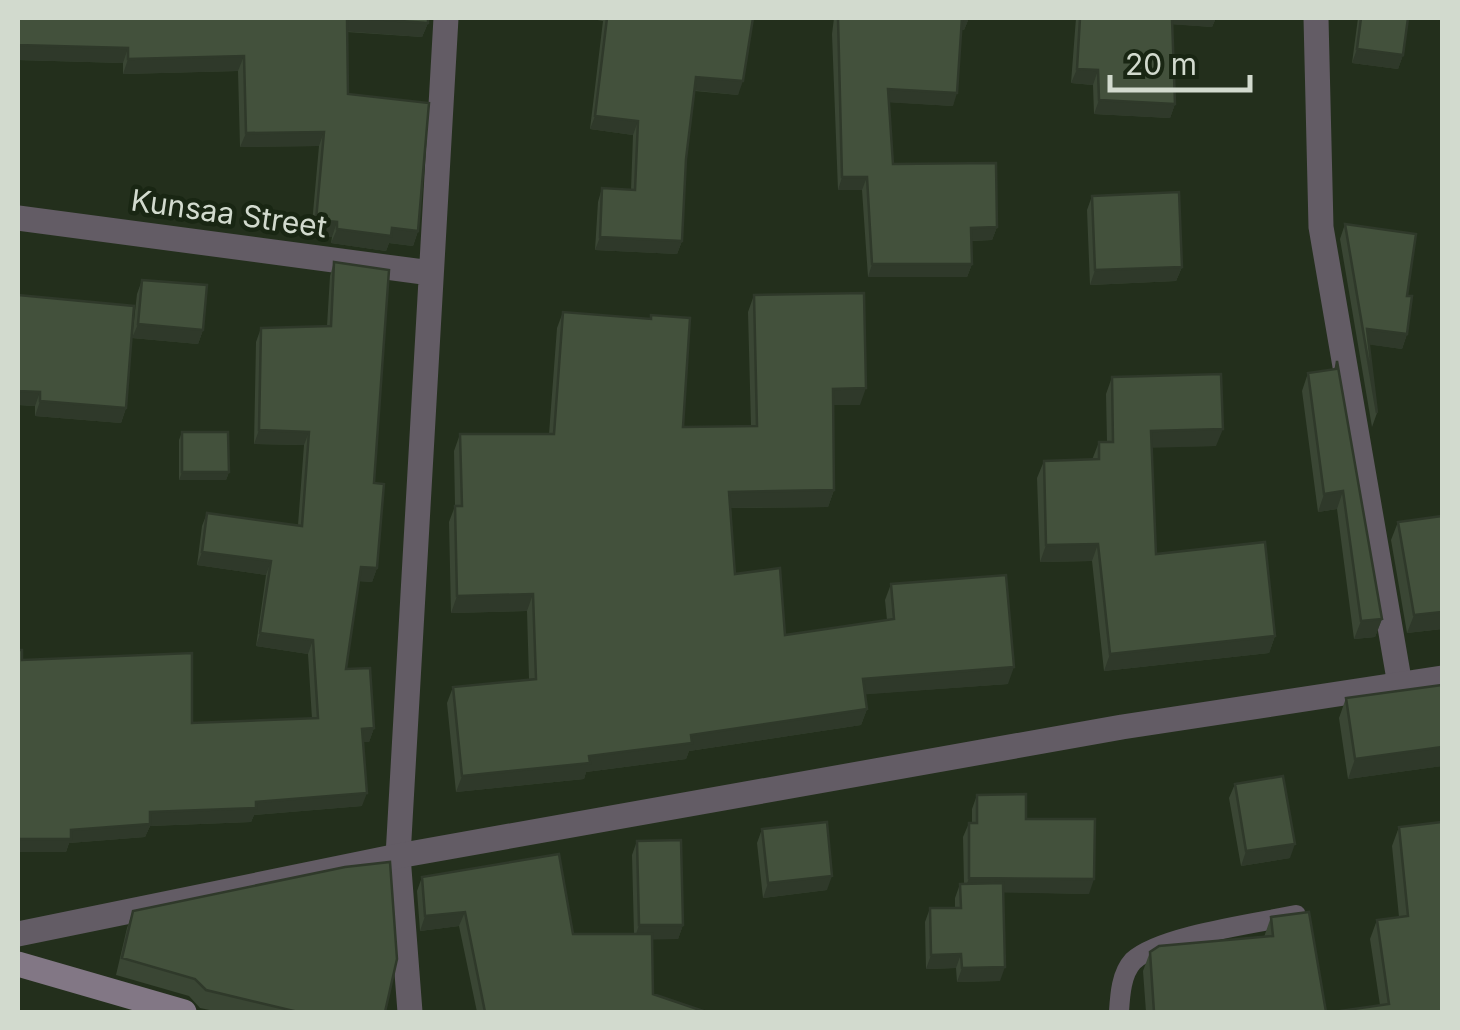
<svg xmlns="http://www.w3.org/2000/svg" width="1460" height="1030" viewBox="0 0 1460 1030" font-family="Inter,sans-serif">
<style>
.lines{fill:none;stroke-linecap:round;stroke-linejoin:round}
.service{stroke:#635c65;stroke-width:20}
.minor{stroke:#635c65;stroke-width:25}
.tertiary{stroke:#635c65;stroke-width:25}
.secondary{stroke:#827785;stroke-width:25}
.wall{fill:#3a4634}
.shaded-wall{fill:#2f392a}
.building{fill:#43513c;stroke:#2f392a;stroke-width:2.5}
.labels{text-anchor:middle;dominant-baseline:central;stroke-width:9;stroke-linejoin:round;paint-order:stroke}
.street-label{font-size:30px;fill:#d2dace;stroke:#192613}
</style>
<rect width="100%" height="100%" fill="#232f1c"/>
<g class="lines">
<!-- service -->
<path class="service" d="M1119 1012C1120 996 1121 974 1133 961 1159 936 1258 923 1296 915"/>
<!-- minor -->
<path class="minor" d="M1316 18 1321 227 1400 685
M18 218 431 273
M410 1012 398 856 446 18"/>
<!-- tertiary -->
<path class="tertiary" d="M18 934 398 856 1122 727 1442 678"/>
<!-- secondary -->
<path class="secondary" d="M18 964 184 1012"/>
</g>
<!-- wall -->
<path class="wall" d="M18 18 428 23 422 37 347 32 348 94 418 231 413 246 389 243 386 251 331 243 332 237 311 235 319 146 240 147 238 71 123 74V63L18 60Z
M586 18H753L738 95 695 91 686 159 682 241 677 254 595 250 598 202 602 188 631 190 633 135 590 129 603 21Z
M834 18H969L964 30H961L953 106 889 102 893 164 997 227 992 240 971 241 972 264 967 277H868L862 190H838L832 34Z
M1076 18H1216L1212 27 1172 24 1175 104 1170 118 1094 114 1093 85 1071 83Z
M1358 18H1408L1403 55 1398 69 1352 63Z
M1092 196 1182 267 1176 281 1090 285 1087 210Z
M1345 224 1407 296V334L1402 349 1368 344 1377 413 1372 427 1340 239Z
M334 262 374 483 377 568 372 582 359 581 346 669 374 728 369 742H363L362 806 254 815 251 822 150 826 145 837 69 843 66 852H18L22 660 192 723 312 719 308 654 256 646 266 575 197 565 202 526 207 513 298 525 304 445 254 444 256 342 261 328 327 326 330 276Z
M142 280 203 330 198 344 132 338 137 294Z
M18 295 126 408 121 423 35 416V406L18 405Z
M754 295 860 405H833L834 490 828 507 731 508 735 574 785 635 887 620 885 600 891 584 1008 684 865 694 867 709 861 725 689 751 686 759 586 772 584 779 456 792 447 703 453 687 529 679 527 611 451 613 449 522 455 506 454 451 460 434H549L557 328 563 312 650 319 651 315 683 427 751 426 748 312Z
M1337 361 1382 619 1375 637 1354 639 1337 509 1318 512 1302 391 1308 373 1334 369Z
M1112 377 1216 446 1152 447 1156 554 1275 636 1269 653 1104 671 1092 561 1040 562 1037 478 1044 461 1092 460 1099 442H1107L1106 394Z
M182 432 229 472 226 480H179V440Z
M1398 522 1442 629 1407 633 1391 540Z
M1442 685V766L1348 779 1339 718 1346 698Z
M1235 784 1290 858 1241 866 1229 798Z
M977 795 1026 819 1089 894 1004 892 1000 981 957 982 956 968 926 969 925 922 930 908H955V898L960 884H964L963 837 969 823H972V809Z
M1399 827 1442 1012 1380 1005 1370 939 1377 920 1399 917 1392 846Z
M762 829 827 890 763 898 757 843Z
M637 841 683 925 678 939H652L653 994 706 1012H477L459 926 420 931 417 891 422 877 573 934H634L632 855Z
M133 911 385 1012H219L200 1008 189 996 116 975 127 928Z
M1271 917 1326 1012H1146L1143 971 1150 952 1264 937Z"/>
<!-- shaded-wall -->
<path class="shaded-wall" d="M346 18H359L428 23 422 37 341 31Z
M961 18H969L964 30H957Z
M1169 18H1216L1212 27 1167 24Z
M18 45 128 48 123 63 18 60Z
M1357 49 1403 55 1398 69 1352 63Z
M244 56 238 71 123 74 128 59Z
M1077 69 1098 70 1093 85 1071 83Z
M696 77 743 81 738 95 691 90Z
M888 89 957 93 953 106 883 102Z
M1099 100 1175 104 1170 118 1094 114Z
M595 116 638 121 633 135 590 129Z
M324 132 319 146 240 147 246 133Z
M842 177H867L862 190H838Z
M316 220 337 222 332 237 311 235Z
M997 227 992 240 966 241 971 228Z
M392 228 418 231 413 246 389 243 386 251 331 243 337 229Z
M600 237 682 241 677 254 595 250Z
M872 264H972L967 277H868Z
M1182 267 1176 281 1090 285 1095 270Z
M138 324 203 330 198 344 132 338Z
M1367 329 1407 334 1402 349 1365 344Z
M866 388 860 405H827L833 389Z
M18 391 40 392 35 406 18 405Z
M40 401 126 408 121 423 35 416Z
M1223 429 1216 446 1145 448 1151 431Z
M259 430 309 432 304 445 254 444Z
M182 472H229L226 480H179Z
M834 490 828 507 723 508 729 492Z
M1343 491 1337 509 1318 512 1324 494Z
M1098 544 1092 561 1040 562 1046 545Z
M202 552 271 561 266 575 197 565Z
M361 567 377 568 372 582 356 581Z
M533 594 527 611 451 613 457 596Z
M1442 612V629L1407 633 1414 615Z
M1382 619 1375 637 1354 639 1361 621Z
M260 633 313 640 308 654 256 646Z
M1275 636 1269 653 1104 671 1110 654Z
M1014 667 1008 684 857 695 863 679Z
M867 709 861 725 689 751 686 759 586 772 584 779 456 792 462 776 589 756 691 735Z
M374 728 369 742H357L362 729Z
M1442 747V766L1348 779 1355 759Z
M367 793 362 806 254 815 251 822 150 826 145 837 69 843 66 852H18V839L71 830 150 812Z
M1295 844 1290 858 1241 866 1246 851Z
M832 876 827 890 763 898 768 883Z
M969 878 1094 879 1089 894 964 892Z
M465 912 459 926 420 931 425 916Z
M639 925H683L678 939 634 940Z
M961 954 956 968 926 969 931 955Z
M1005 967 1000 981 957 982 962 968Z"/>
<!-- building -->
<path class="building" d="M18 18H347L348 94 429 103 418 231 392 228 391 236 337 229V222L316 220 324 132 246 133 244 56 128 59V48L18 45Z
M359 18H428V23Z
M607 18H753L743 81 696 77 686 159 682 241 600 237 602 188 635 190 638 121 595 116Z
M838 18H962L957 93 888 89 893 164 996 163 997 227 971 228 972 264H872L867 177H842Z
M1080 18H1172L1175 104 1099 100 1098 70 1077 69Z
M1361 18H1408L1403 55 1357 49Z
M1179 192 1182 267 1095 270 1092 196Z
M1345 224 1416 234 1407 296H1412L1407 334 1367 329 1377 413Z
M334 262 389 270 374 483 384 484 377 568 361 567 346 669 370 668 374 728 362 729 367 793 256 802V808L150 812V824L71 830V839H18V650H22V660L192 653V723L318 718 313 640 260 633 271 561 202 552 207 513 302 526 309 432 259 430 261 328 331 326Z
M142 280 207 285 203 330 138 324Z
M864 293 866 388 833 389 834 490 729 492 735 574 780 568 785 635 894 619 891 584 1006 575 1014 667 863 679 867 709 691 735 692 743 589 756 590 763 462 776 453 687 536 679 533 594 457 596 455 506H462L460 434H554L563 312 651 319V315L690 318 683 427 757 426 754 295Z
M18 295 134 306 126 408 40 401V392L18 391Z
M1337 361 1382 619 1361 621 1343 491 1324 494 1308 373 1336 369Z
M1221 374 1223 429 1151 431 1156 554 1265 542 1275 636 1110 654 1098 544 1046 545 1044 461 1099 459V442H1113L1112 377Z
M182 432H228L229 472H182Z
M1442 516V612L1414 615 1398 522Z
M1442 685V747L1355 759 1346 698Z
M1283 776 1295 844 1246 851 1235 784Z
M1026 794V819H1095L1094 879 969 878V823H977V795Z
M827 822 832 876 768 883 762 829Z
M1442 822V1012H1333L1389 1004 1377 920 1408 916 1399 827Z
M681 840 683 925H639L637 841Z
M559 854 573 934H652L653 994 706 1012H485L465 912 425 916 422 877Z
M390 862 397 959 385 1012H298L206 990 195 979 122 958 133 911 345 867Z
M1003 883 1005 967 962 968 961 954 931 955 930 908H961L960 884Z
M1309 912 1326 1012H1154L1150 952 1159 946 1273 936 1271 917Z"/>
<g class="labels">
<!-- street labels -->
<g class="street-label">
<text transform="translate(229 213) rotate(8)">Kunsaa Street</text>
</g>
</g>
<!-- border -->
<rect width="1460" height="1030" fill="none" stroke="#d2dace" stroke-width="40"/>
<!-- scale -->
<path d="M1110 75v15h140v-15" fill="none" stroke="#d2dace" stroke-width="5"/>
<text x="1125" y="75" font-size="30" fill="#d2dace" stroke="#192613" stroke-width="8" paint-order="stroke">20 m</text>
</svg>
